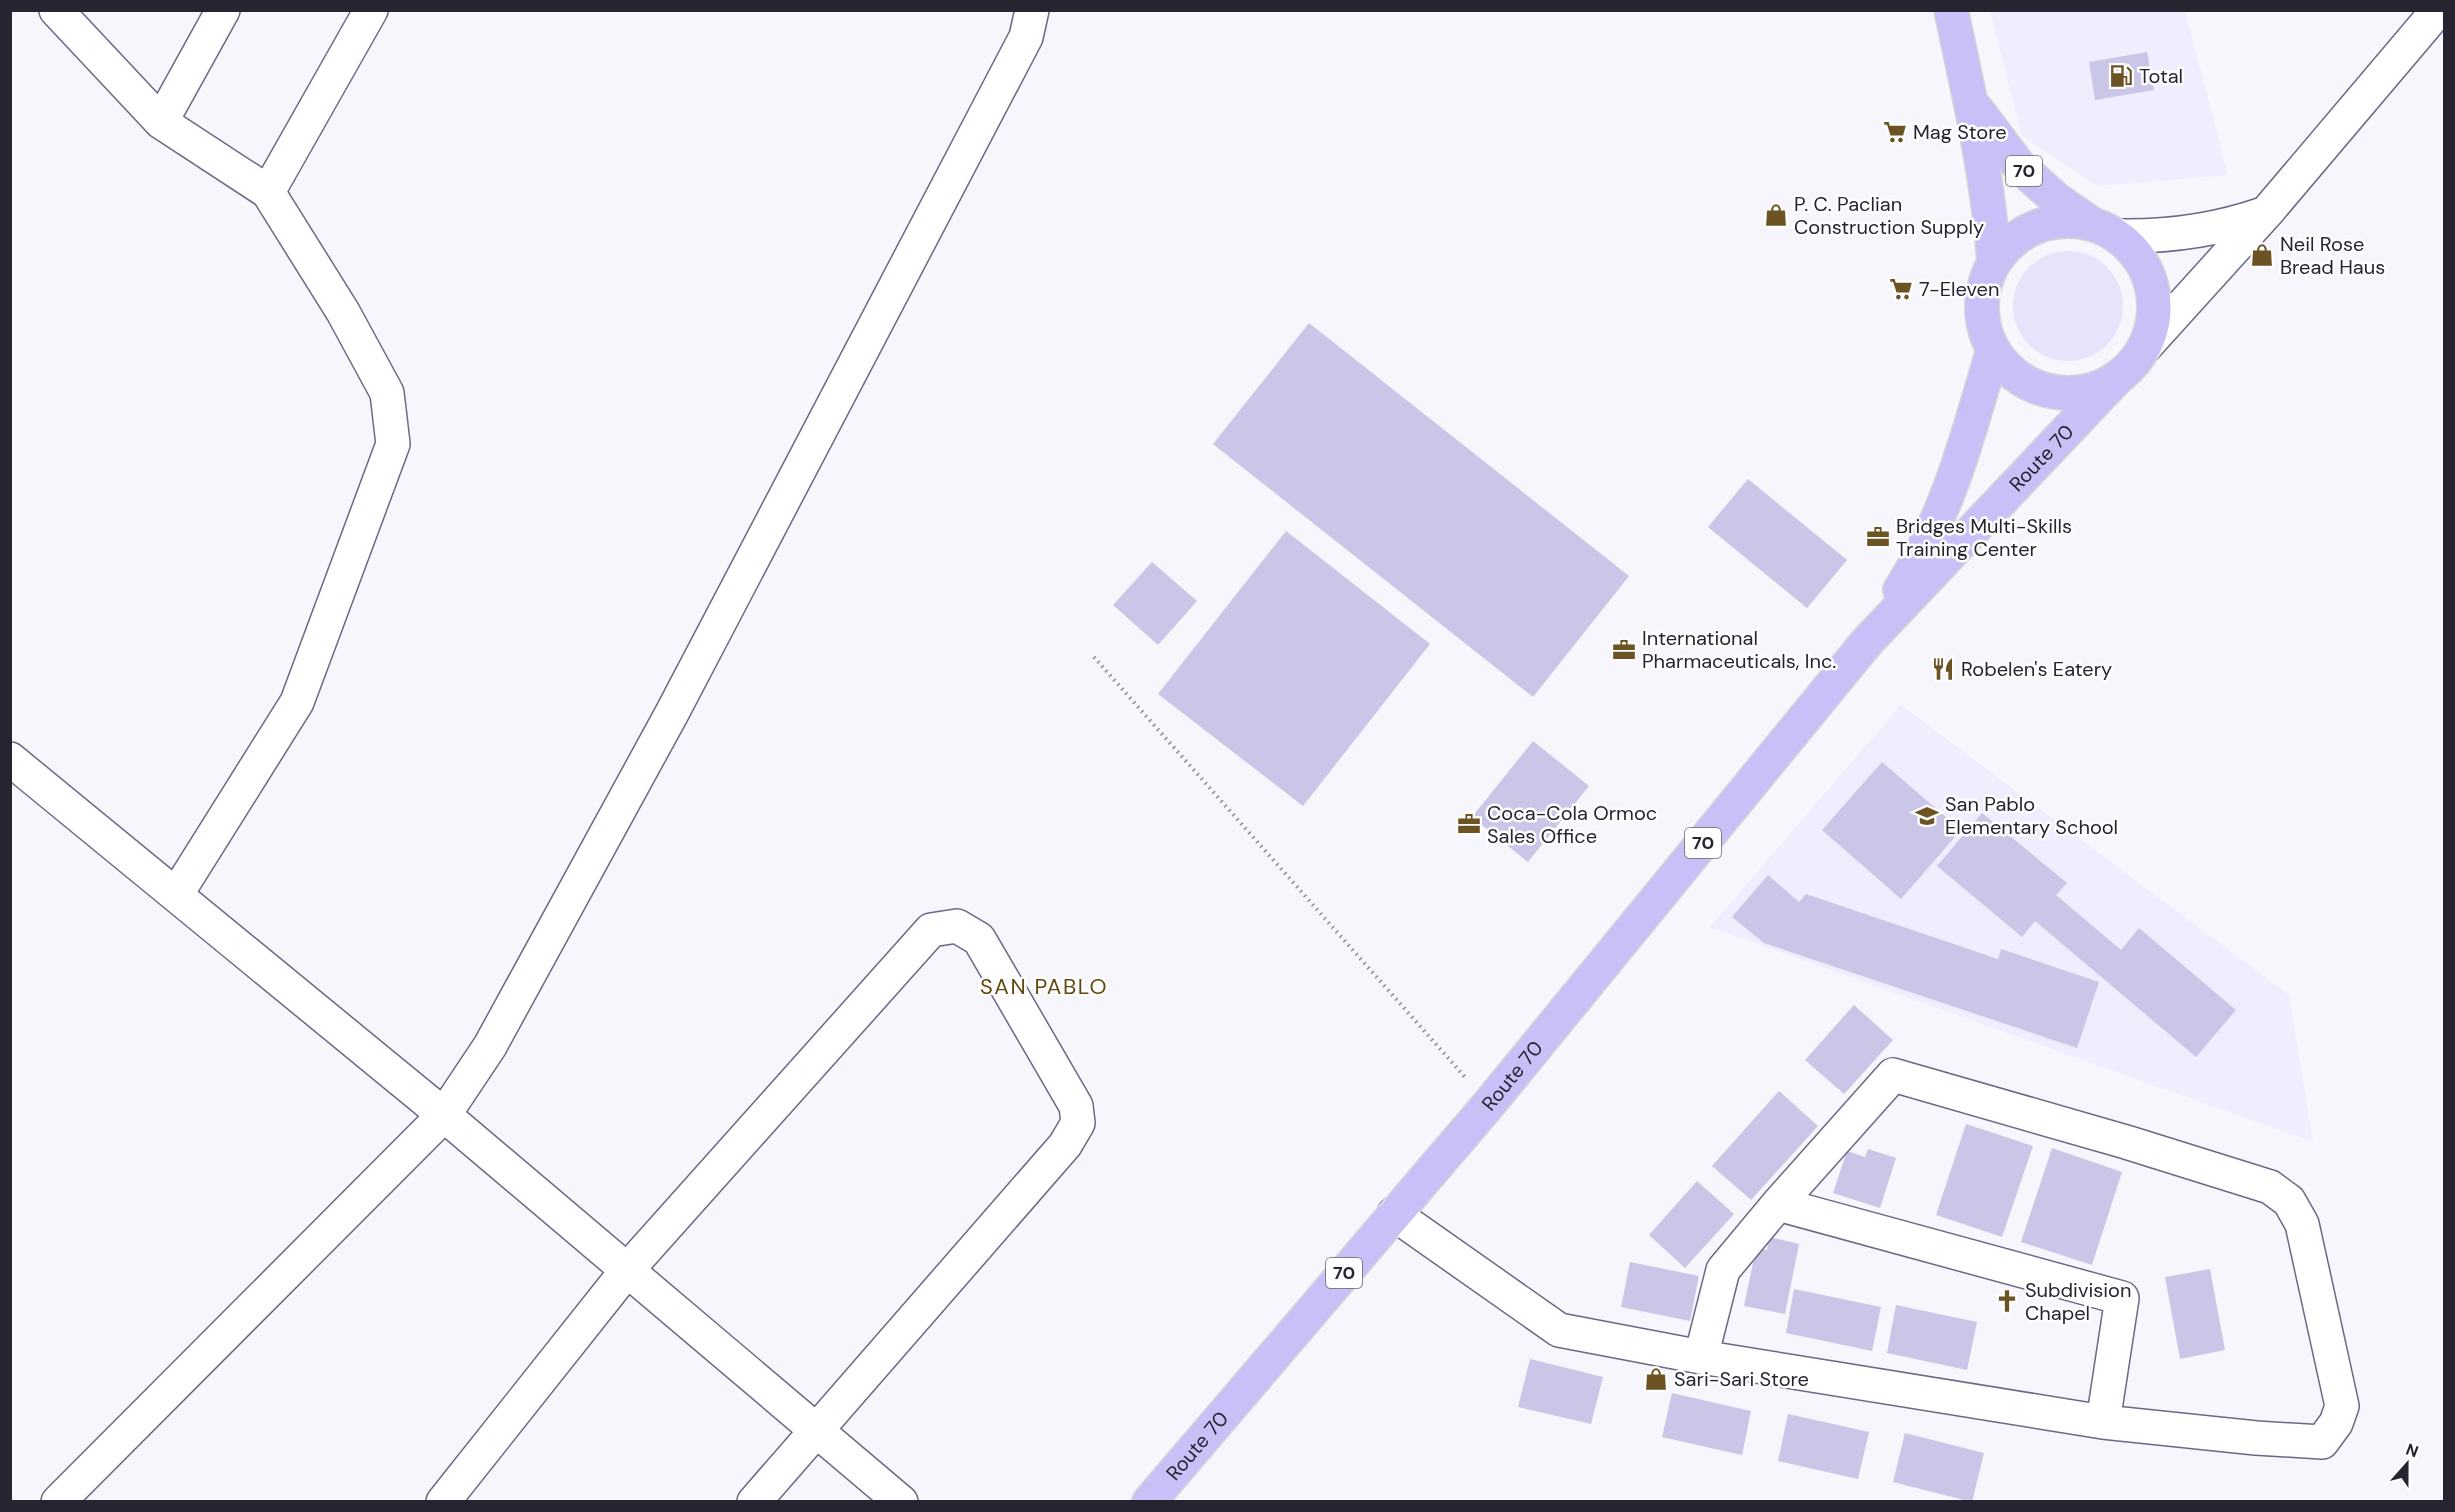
<svg xmlns="http://www.w3.org/2000/svg" width="2455" height="1512" viewBox="0 0 2455 1512" font-family="'DM Sans',sans-serif">
<style>
.built{fill:#efedfe}
.green{fill:#e6e3fb}
.building{fill:#cac6e7}
.lines{fill:none;stroke-linecap:round;stroke-linejoin:round}
.minor-casing{stroke:#6c6785;stroke-width:36}
.highway-casing{stroke:#d4d3d6;stroke-width:36}
.path{stroke:#8b8a94;stroke-width:4;stroke-dasharray:1.5 4.5;stroke-linecap:butt}
.minor{stroke:#fff;stroke-width:33}
.highway{stroke:#c8c0f7;stroke-width:33}
.labels{text-anchor:middle;dominant-baseline:central;stroke-width:5;stroke-linejoin:round;paint-order:stroke}
.shield{fill:#fff;stroke:#67666f;stroke-width:1.5}
.shield-label{font-size:18px;font-weight:bold;fill:#262431}
.poi-label{font-size:20px;fill:#262431;stroke:#fff;text-anchor:start}
.street-label{font-size:20px;fill:#262431;stroke:#fff}
.quarter-label{font-size:22px;letter-spacing:1.5px;fill:#63480d;stroke:#fff}
</style>
<rect width="100%" height="100%" fill="#f6f6fc"/>
<!-- built -->
<path class="built" d="M1997 10 2185 11 2228 175 2097 186 2022 136 1990 12Z
M1901 705 2289 995 2313 1142 1710 927Z"/>
<!-- green -->
<path class="green" d="M2013 306a55 55 0 1 1 110 0a55 55 0 1 1-110 0Z"/>
<!-- building -->
<path class="building" d="M2147 52 2154 90 2095 100 2089 62Z
M1309 323 1629 576 1533 697 1213 444Z
M1748 479 1847 560 1807 608 1708 527Z
M1286 531 1430 644 1303 806 1158 694Z
M1152 562 1197 601 1158 645 1113 605Z
M1533 741 1589 786 1528 862 1472 817Z
M1882 762 1961 830 1901 899 1822 830Z
M1982 813 2067 883 2056 895 2121 950 2139 928 2236 1010 2196 1057 2035 921 2022 937 1937 866Z
M1768 875 1799 902 1806 894 1998 959 2001 949 2099 982 2077 1048 1764 943 1732 917Z
M1854 1005 1893 1040 1844 1094 1805 1060Z
M1779 1091 1818 1126 1751 1200 1712 1166Z
M1966 1124 2033 1146 2002 1237 1936 1215Z
M2052 1148 2122 1172 2092 1265 2021 1242Z
M1868 1149 1896 1158 1880 1208 1833 1193 1847 1151 1865 1157Z
M1697 1181 1734 1214 1685 1268 1649 1235Z
M1769 1237 1799 1244 1785 1314 1744 1306 1756 1248 1767 1250Z
M1630 1262 1699 1276 1690 1321 1621 1307Z
M2210 1269 2225 1350 2180 1359 2165 1277Z
M1794 1289 1881 1307 1872 1351 1786 1333Z
M1896 1305 1977 1322 1967 1370 1887 1353Z
M1530 1359 1603 1377 1591 1424 1518 1407Z
M1672 1393 1751 1411 1742 1455 1662 1437Z
M1788 1414 1869 1432 1858 1479 1778 1461Z
M1905 1433 1984 1453 1972 1502 1893 1482Z"/>
<g class="lines">
<!-- minor casing -->
<g class="minor-casing">
<path id="minor" d="M56 10 161 122 268 192 371 10
M161 122 223 10
M2117 236C2168 237 2214 231 2263 214
M2144 348 2267 212 2438 10
M10 759 444 1115 901 1502
M176 895 297 702 393 444 387 393 343 312 268 192
M1394 1214 1559 1330 1701 1357 2103 1422 2256 1438 2322 1442 2336 1423 2342 1406 2302 1224 2289 1201 2270 1187 2126 1142 1893 1075 1778 1204
M1701 1357 1723 1270 1778 1204 2122 1298 2103 1422
M58 1502 444 1115 490 1046 672 713 1026 37 1032 10
M443 1502 628 1269 931 930 957 926 979 939 1076 1106 1078 1123 1065 1145 754 1502"/>
</g>
<!-- highway casing -->
<g class="highway-casing">
<g id="highway">
<path d="M1951 10C1969 94 1988 176 1994 261"/>
<path d="M1977 110 2020 167 2056 199 2092 224"/>
<circle cx="2068" cy="307" r="86"/>
<path d="M1900 590C1947 517 1969 433 1993 350"/>
<path id="s1" d="M1149 1502 1489 1104 1866 643 2118 377"/>
</g>
</g>
<!-- path -->
<path class="path" d="M1094 657 1465 1077"/>
<!-- minor -->
<use href="#minor" class="minor"/>
<!-- highway -->
<use href="#highway" class="highway"/>
</g>
<!-- icons -->
<defs>
<g id="fuel-bare" transform="scale(1.8)"><path d="M-5.5-6h7V0h2V4h1.3V-2.5L3-4.5l.8-.8L6-3V5H2.5V1h-1V6h-7ZM-4.2-4.7v3.2H.2V-4.7Z" fill="#6b5323" stroke="#fff" stroke-width="2.5" paint-order="stroke"/></g>
<g id="supermarket-bare" transform="scale(1.8)"><path d="M-6-5.5h2.5l.6 2H6L4.5 2H-2.5L-4.4-4H-6ZM-1.5 3.2a1.3 1.3 0 1 0 .1 0ZM3 3.2a1.3 1.3 0 1 0 .1 0Z" fill="#6b5323" stroke="#fff" stroke-width="2.5" paint-order="stroke"/></g>
<g id="shop-bare" transform="scale(1.8)"><path d="M-5-2.5h2.3a2.7 3.5 0 0 1 5.4 0H5L5.5 6h-11ZM-1.5-2.5h3a1.5 2.3 0 0 0-3 0Z" fill="#6b5323" stroke="#fff" stroke-width="2.5" paint-order="stroke"/></g>
<g id="office-bare" transform="scale(1.8)"><path d="M-6-3h4V-5.5h4V-3h4V5H-6ZM-1-4.5V-3h2v-1.5ZM-6 0V1H6V0Z" fill="#6b5323" stroke="#fff" stroke-width="2.5" paint-order="stroke"/></g>
<g id="restaurant-bare" transform="scale(1.8)"><path d="M-5-6h1v4h1v-4h1v4h1v-4h1v5L-1.5 .5V6h-2V.5L-5-1ZM5-6V6H3V1.5H1.5Q1.5-4 5-6Z" fill="#6b5323" stroke="#fff" stroke-width="2.5" paint-order="stroke"/></g>
<g id="school-bare" transform="scale(1.8)"><path d="M0-5L7-2L0 1L-7-2ZM-4 1L0 2.5L4 1V4Q0 6-4 4Z" fill="#6b5323" stroke="#fff" stroke-width="2.5" paint-order="stroke"/></g>
<g id="church-bare" transform="scale(1.8)"><path d="M-1.2-6h2.4v3.5h3.3v2.4h-3.3V6h-2.4V-.1h-3.3v-2.4h3.3Z" fill="#6b5323" stroke="#fff" stroke-width="2.5" paint-order="stroke"/></g>
</defs>
<g fill-rule="evenodd">
<use href="#fuel-bare" x="2121" y="76"/>
<use href="#supermarket-bare" x="1895" y="132"/>
<use href="#shop-bare" x="1776" y="215"/>
<use href="#shop-bare" x="2262" y="255"/>
<use href="#supermarket-bare" x="1901" y="289"/>
<use href="#office-bare" x="1878" y="537"/>
<use href="#office-bare" x="1624" y="650"/>
<use href="#restaurant-bare" x="1943" y="669"/>
<use href="#school-bare" x="1927" y="816"/>
<use href="#office-bare" x="1469" y="824"/>
<use href="#church-bare" x="2007" y="1301"/>
<use href="#shop-bare" x="1656" y="1379"/>
</g>
<g class="labels">
<!-- shield labels -->
<g class="shield">
<rect x="2006" y="156" width="36" height="30" rx="4.5"/>
<rect x="1685" y="828" width="36" height="30" rx="4.5"/>
<rect x="1326" y="1258" width="36" height="30" rx="4.5"/>
</g>
<g class="shield-label">
<text x="2024" y="171">70</text>
<text x="1703" y="843">70</text>
<text x="1344" y="1273">70</text>
</g>
<!-- poi labels -->
<g class="poi-label">
<text x="2139" y="76">Total</text>
<text x="1913" y="132">Mag Store</text>
<text x="1794" y="204">P. C. Paclian<tspan x="1794" dy="23">Construction Supply</tspan></text>
<text x="2280" y="244">Neil Rose<tspan x="2280" dy="23">Bread Haus</tspan></text>
<text x="1919" y="289">7-Eleven</text>
<text x="1896" y="526">Bridges Multi-Skills<tspan x="1896" dy="23">Training Center</tspan></text>
<text x="1642" y="638">International<tspan x="1642" dy="23">Pharmaceuticals, Inc.</tspan></text>
<text x="1961" y="669">Robelen's Eatery</text>
<text x="1945" y="804">San Pablo<tspan x="1945" dy="23">Elementary School</tspan></text>
<text x="1487" y="813">Coca-Cola Ormoc<tspan x="1487" dy="23">Sales Office</tspan></text>
<text x="2025" y="1290">Subdivision<tspan x="2025" dy="23">Chapel</tspan></text>
<text x="1674" y="1379">Sari-Sari Store</text>
</g>
<!-- street labels -->
<g class="street-label">
<text stroke="none"><textPath href="#s1" startOffset="1374">Route 70</textPath></text>
<text stroke="none"><textPath href="#s1" startOffset="560">Route 70</textPath></text>
<text stroke="none"><textPath href="#s1" startOffset="74">Route 70</textPath></text>
</g>
<!-- quarter labels -->
<g class="quarter-label">
<text x="1044" y="986">SAN PABLO</text>
</g>
</g>
<!-- border -->
<rect width="2455" height="1512" fill="none" stroke="#262431" stroke-width="24"/>
<!-- north arrow -->
<g transform="translate(2407 1464) rotate(21)" stroke="#ffffff" stroke-width="4.5" paint-order="stroke">
<path d="M0-4.5L10 22L0 15L-10 22Z" fill="#262431"/>
<text y="-9" font-size="16" font-weight="bold" text-anchor="middle" fill="#262431">N</text>
</g>
</svg>
